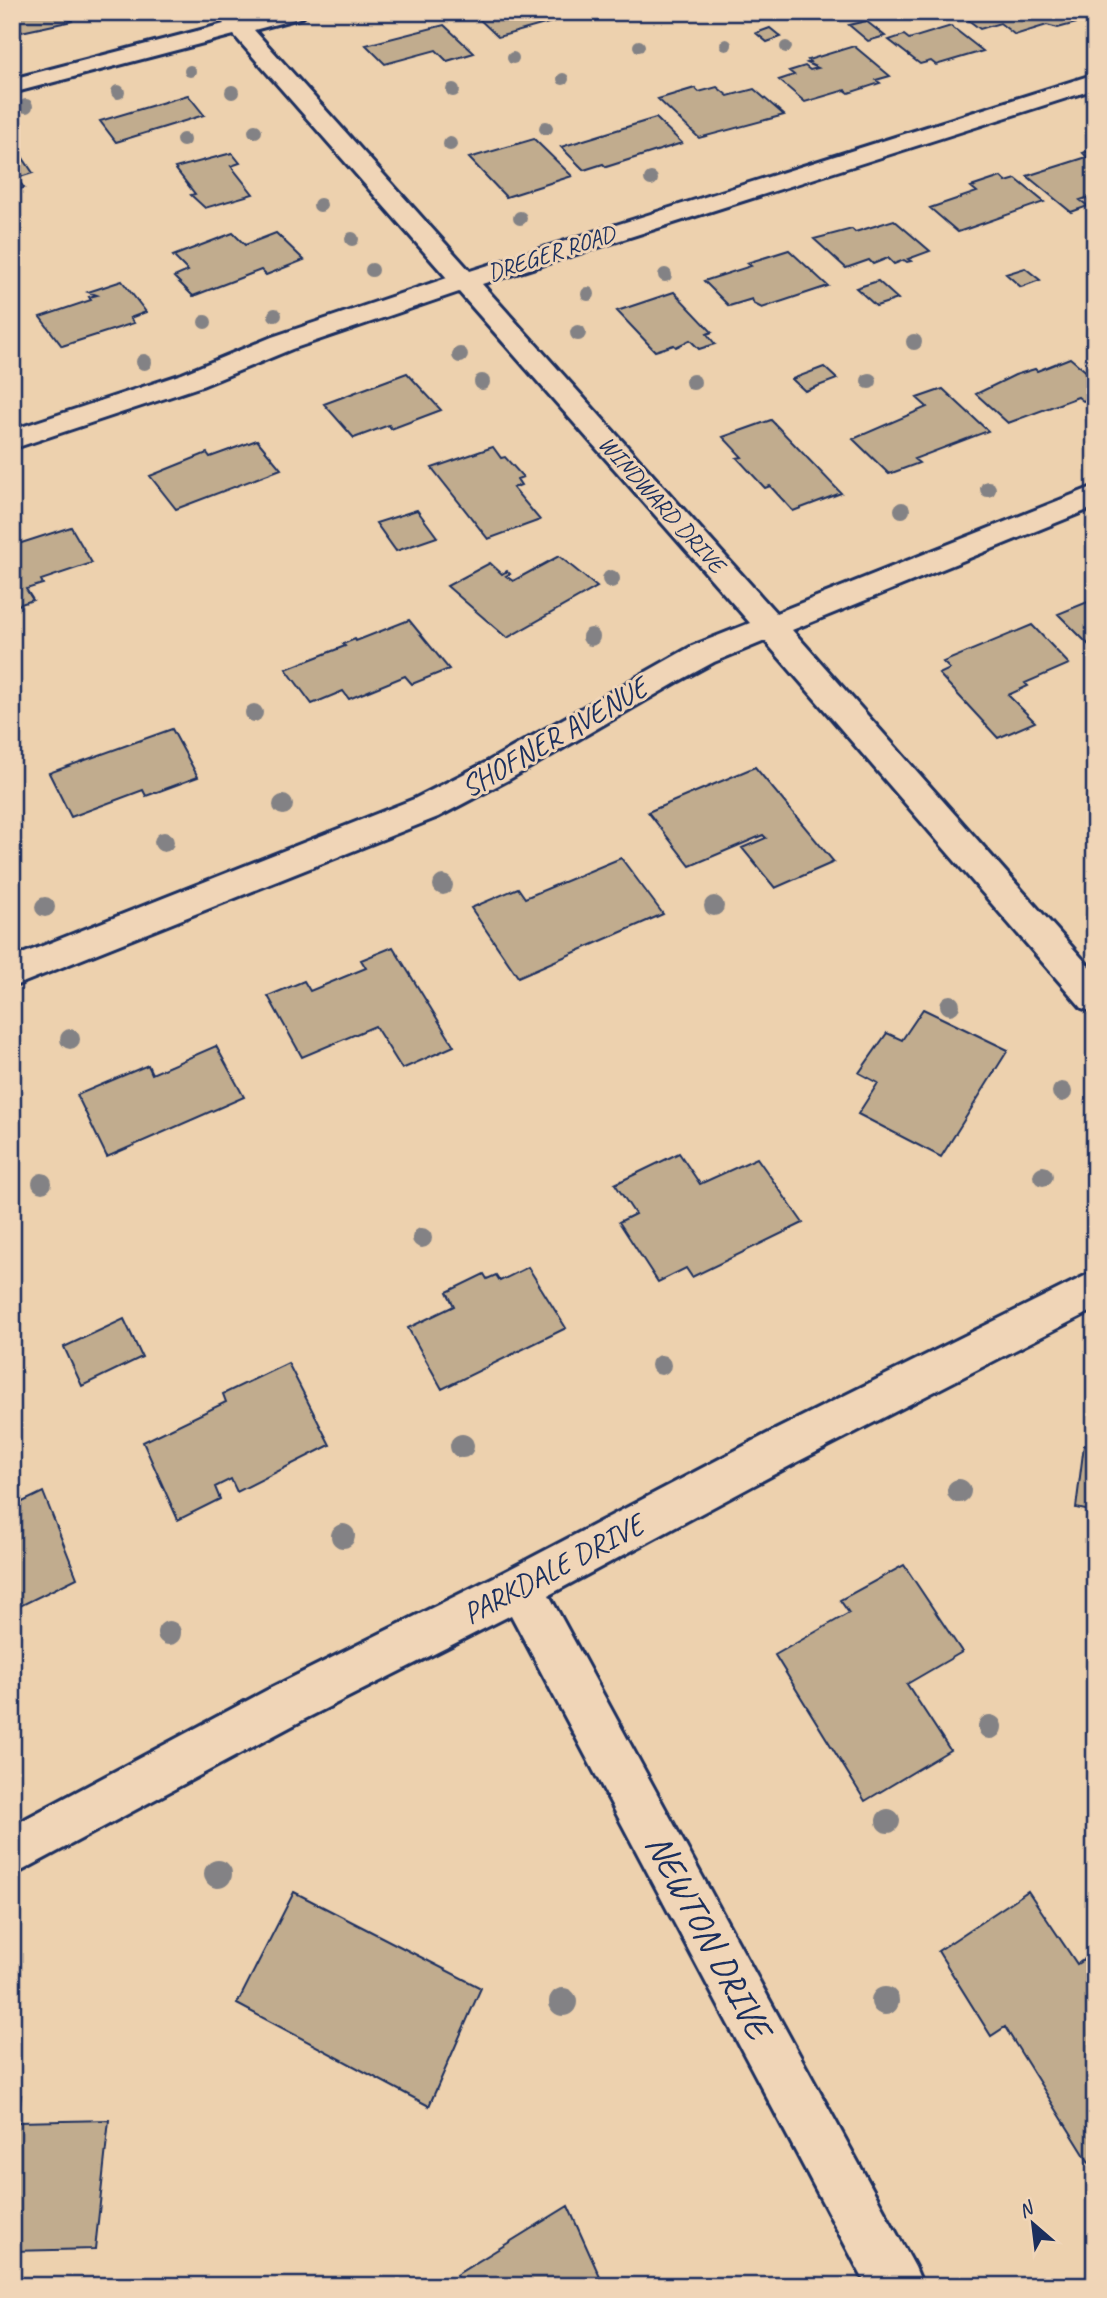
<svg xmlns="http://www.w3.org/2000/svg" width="1107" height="2298" viewBox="0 0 1107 2298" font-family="Caveat,sans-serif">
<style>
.building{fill:#c1ac8e;stroke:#1b2f5e;stroke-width:2}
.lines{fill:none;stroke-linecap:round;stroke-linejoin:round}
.minor-casing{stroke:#1b2f5e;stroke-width:6}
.minor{fill:#f0d5b7;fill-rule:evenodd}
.tree{fill:#838285}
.labels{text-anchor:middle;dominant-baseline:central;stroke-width:6;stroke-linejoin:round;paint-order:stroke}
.far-street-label{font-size:24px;fill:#1b2f5e;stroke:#f0d5b7}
.street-label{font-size:30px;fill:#1b2f5e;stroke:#f0d5b7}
.near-street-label{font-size:37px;fill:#1b2f5e;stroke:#f0d5b7}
</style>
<rect width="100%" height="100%" fill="#edd1ae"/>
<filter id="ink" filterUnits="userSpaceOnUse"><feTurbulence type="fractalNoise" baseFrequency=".0143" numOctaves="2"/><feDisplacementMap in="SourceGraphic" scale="14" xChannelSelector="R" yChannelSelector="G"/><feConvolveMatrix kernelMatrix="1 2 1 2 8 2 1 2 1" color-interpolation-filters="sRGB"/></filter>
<g filter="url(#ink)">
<!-- building -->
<path class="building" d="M12 12H96L71 19 72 21 12 34Z
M489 12H575L567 14 570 17 498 37 476 16Z
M1067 12 1080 22 1058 28 1047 25 1015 35 1000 23 980 29 959 13Z
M866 21 885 36 868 41 849 25Z
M444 25 474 53 447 61 436 50 385 64 366 45Z
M951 26 983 51 936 65 931 61 920 64 889 40 904 35 909 39Z
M770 28 781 37 767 42 756 33Z
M854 46 890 76 876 80 880 83 849 93 845 90 805 102 779 80 794 75 789 71 805 66 810 70 818 68 807 63 810 62 808 60Z
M717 87 728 96 754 89 784 115 699 138 658 99 695 88 699 92Z
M188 95 204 115 116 142 100 121Z
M656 118 682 143 606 167 603 164 584 170 561 147Z
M534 139 572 176 506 197 469 158Z
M17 149 33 173 17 178 24 188 12 191V150Z
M1095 149V195L1080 200 1088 206 1071 212 1027 176 1087 157 1083 153Z
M232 153 240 163 231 166 253 194 205 208 191 195 195 194 175 168Z
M1001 177 1006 182 1016 179 1044 202 958 232 930 208 977 192 971 187Z
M894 220 930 251 908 259 911 261 907 262 904 260 894 264 888 258 873 264 869 260 846 268 814 239 852 229 855 232Z
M233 233 245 245 276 233 304 260 266 275 261 270 193 296 174 277 188 271 173 256Z
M789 250 828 286 762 308 754 304 752 299 729 306 704 281 751 266 747 263Z
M1025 268 1040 280 1021 287 1006 274Z
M122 281 146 312 130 318 134 323 62 346 40 317 91 300 89 297 97 295 88 292Z
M878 281 898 299 876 306 856 288Z
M674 292 712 332 707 334 715 344 699 349 690 340 676 347 674 345 655 351 617 311Z
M1070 358 1095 379V397L1083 401 1078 397 1008 423 976 394 1015 375 1035 369 1037 371Z
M824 367 837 379 805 391 792 379Z
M407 373 441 410 391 429 389 425 354 438 324 404Z
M943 389 988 431 914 459 919 463 889 474 853 439 927 407 917 398Z
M771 420 841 493 793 511 770 486 765 488 737 458 742 457 723 437Z
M257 440 281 469 176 509 150 476 207 453 210 457Z
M493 447 501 458 505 457 523 477 517 479 521 485 513 488 540 520 488 539 432 468Z
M417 510 437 537 396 551 376 523Z
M71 527 92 563 41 580 43 584 26 589 33 600 12 607V546Z
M559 556 597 587 507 638 447 586 490 563 502 574 507 571 510 574 506 576 513 581Z
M1095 599V651L1058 614Z
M409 620 449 669 412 684 405 676 349 699 343 691 312 704 286 669 345 646 343 644 355 639 356 641Z
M1032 625 1069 664 1025 683 1028 686 1008 695 1035 722 998 738 939 674 950 669 943 662Z
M172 729 198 777 146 796 143 790 71 817 49 773Z
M755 767 834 862 775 888 742 848 766 838 763 835 690 866 648 812Z
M621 858 663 914 518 977 471 908 518 888 525 898Z
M393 947 454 1046 402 1069 375 1026 302 1057 268 996 304 981 310 991 366 968 361 960Z
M923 1009 1008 1050 941 1157 858 1114 878 1083 859 1073 887 1033 902 1040Z
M216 1046 244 1097 107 1157 77 1095 148 1065 152 1074Z
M679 1153 700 1184 757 1158 803 1223 692 1277 686 1268 658 1282 619 1222 635 1214 615 1184Z
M528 1267 566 1328 442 1389 408 1328 454 1306 447 1292 484 1274 487 1279 496 1275 500 1281Z
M124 1319 142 1357 82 1386 64 1347Z
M288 1363 330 1445 237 1492 231 1479 215 1487 220 1499 178 1520 143 1442 226 1402 223 1394Z
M1084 1445 1095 1448V1512L1076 1508Z
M43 1492 77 1578 12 1610V1507Z
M904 1565 962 1652 907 1684 950 1750 865 1801 775 1655 849 1613 840 1600Z
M1028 1891 1077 1964 1095 1952V2160L1090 2164 1005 2027 991 2036 938 1951Z
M294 1892 481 1988 429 2106 237 2004Z
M12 2095H21L18 2122 109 2120 95 2249 12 2251Z
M568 2206 604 2286H461L456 2275Z"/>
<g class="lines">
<!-- minor casing -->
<g class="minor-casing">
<path id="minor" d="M215 12H239L244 18 267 12H306L303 17 254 30 470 271 1095 74V89L482 284 776 613 1095 486V507L792 630 1095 973V1013L1082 1008 765 641 714 662 679 681 508 780 438 817 12 987V958L414 799 485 763 692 646 750 623 459 292 292 349 202 386 12 449V430L182 374 272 337 447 278 234 35 12 93V79L224 24Z
M1095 1271V1309L797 1462 549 1595 915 2267 923 2286H867L511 1615 303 1720 12 1876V1826L271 1688 504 1572 767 1434Z"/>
</g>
<!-- minor -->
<use href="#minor" class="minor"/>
</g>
<!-- trees -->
<g class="tree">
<circle cx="726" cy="45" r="6"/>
<circle cx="639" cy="46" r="6"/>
<circle cx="786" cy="47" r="6"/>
<circle cx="513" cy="58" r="6"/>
<circle cx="190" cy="71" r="6"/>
<circle cx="563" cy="79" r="6"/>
<circle cx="453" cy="90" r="7"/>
<circle cx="118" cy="92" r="7"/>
<circle cx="232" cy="92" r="7"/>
<circle cx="26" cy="106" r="7"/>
<circle cx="546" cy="128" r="7"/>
<circle cx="255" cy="131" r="7"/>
<circle cx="183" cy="140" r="7"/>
<circle cx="450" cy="144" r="7"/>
<circle cx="651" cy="179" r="7"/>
<circle cx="320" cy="205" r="7"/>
<circle cx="520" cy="218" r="7"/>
<circle cx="352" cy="239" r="7"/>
<circle cx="372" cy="270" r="7"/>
<circle cx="665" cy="275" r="7"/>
<circle cx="588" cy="294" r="7"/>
<circle cx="275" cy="315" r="7"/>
<circle cx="205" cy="322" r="7"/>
<circle cx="578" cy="333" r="8"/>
<circle cx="914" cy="342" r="8"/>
<circle cx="460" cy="355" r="8"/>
<circle cx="144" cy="362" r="8"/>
<circle cx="869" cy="381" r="8"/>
<circle cx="482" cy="382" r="8"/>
<circle cx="693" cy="382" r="8"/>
<circle cx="988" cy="489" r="8"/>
<circle cx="902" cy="510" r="8"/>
<circle cx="611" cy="579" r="9"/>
<circle cx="591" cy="637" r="9"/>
<circle cx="254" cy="713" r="9"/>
<circle cx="283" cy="805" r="10"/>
<circle cx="164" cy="842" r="10"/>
<circle cx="443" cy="885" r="10"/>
<circle cx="714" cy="906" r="10"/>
<circle cx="45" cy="907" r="10"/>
<circle cx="950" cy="1005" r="10"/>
<circle cx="70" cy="1039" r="10"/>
<circle cx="1062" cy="1092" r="10"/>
<circle cx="1043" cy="1176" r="10"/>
<circle cx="42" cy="1183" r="10"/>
<circle cx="422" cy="1238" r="10"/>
<circle cx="661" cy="1365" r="10"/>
<circle cx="462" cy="1446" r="12"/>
<circle cx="959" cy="1491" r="12"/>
<circle cx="343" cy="1536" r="12"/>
<circle cx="169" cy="1633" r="12"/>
<circle cx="990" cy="1727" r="12"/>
<circle cx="888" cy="1821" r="12"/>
<circle cx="218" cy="1874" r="14"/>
<circle cx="885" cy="2001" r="14"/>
<circle cx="563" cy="2002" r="14"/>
</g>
</g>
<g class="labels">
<!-- far-street labels -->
<g class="far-street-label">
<text transform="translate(551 253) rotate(-18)">DREGER ROAD</text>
<text transform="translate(662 504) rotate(48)">WINDWARD DRIVE</text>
</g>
<!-- street labels -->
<g class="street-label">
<text transform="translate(554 737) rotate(-30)">SHOFNER AVENUE</text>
<text transform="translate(553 1569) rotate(-28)">PARKDALE DRIVE</text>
</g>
<!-- near-street labels -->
<g class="near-street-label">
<text transform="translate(709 1936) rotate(62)">NEWTON DRIVE</text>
</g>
</g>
<!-- margin -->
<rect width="1107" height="2298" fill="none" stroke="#f0d5b7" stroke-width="42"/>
<rect x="21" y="21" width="1065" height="2256" fill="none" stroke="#1b2f5e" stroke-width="2.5" filter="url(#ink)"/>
<!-- north arrow -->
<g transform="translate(1033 2224) rotate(332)" stroke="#f0d5b7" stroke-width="5" paint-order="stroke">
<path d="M0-5L12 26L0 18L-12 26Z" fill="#1b2f5e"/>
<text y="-10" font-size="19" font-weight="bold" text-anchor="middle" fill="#1b2f5e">N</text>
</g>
</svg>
